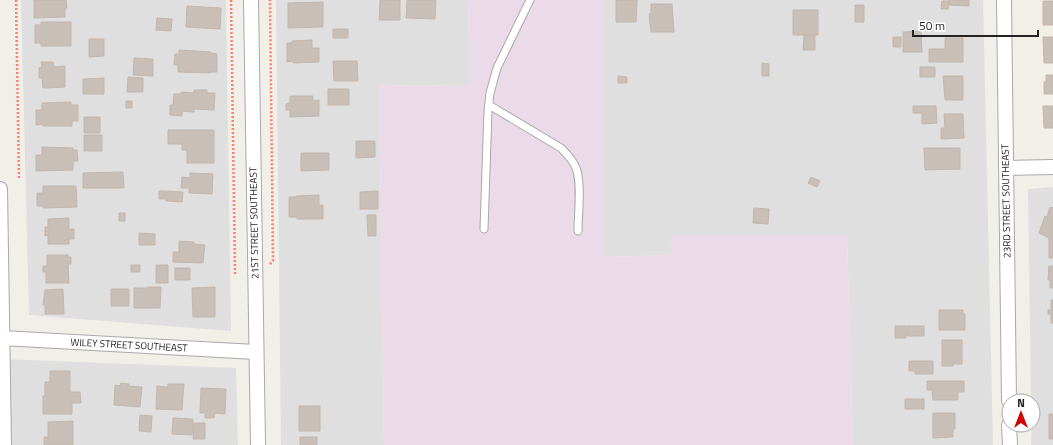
<svg xmlns="http://www.w3.org/2000/svg" width="1053" height="445" viewBox="0 0 1053 445" font-family="'Titillium Web',sans-serif">
<style>
.residential{fill:#e0dfdf}
.industrial{fill:#ebdbe8}
.building{fill:#c7bfb8;stroke:#c4b6ab}
.lines{fill:none;stroke-linecap:round;stroke-linejoin:round}
.lane-casing{stroke:#a9a9a9;stroke-width:9}
.street-casing{stroke:#a9a9a9;stroke-width:16}
.path{stroke:#fa8072;stroke-width:2.5;stroke-dasharray:2 2;stroke-linecap:butt}
.lane{stroke:#fff;stroke-width:7}
.street{stroke:#fff;stroke-width:14}
.labels{text-anchor:middle;dominant-baseline:central;stroke-width:3.5;stroke-linejoin:round;paint-order:stroke}
.street-label{font-size:10px;fill:#222;stroke:#fff}
</style>
<rect width="100%" height="100%" fill="#f2efe9"/>
<!-- residential -->
<path class="residential" d="M21 0H226L231 331 29 315Z
M276 0H468L470 86 379 85 384 445H281Z
M603 0H983L993 445H853L847 235H671V255L603 257Z
M1053 187V445H1031L1033 401H1031L1028 189Z
M0 359 236 368 238 445H0Z"/>
<!-- industrial -->
<path class="industrial" d="M468 0H603V257L671 255V235H847L853 445H384L379 85 470 86Z"/>
<!-- building -->
<path class="building" d="M34 0H66L67 8H65V17L34 18Z
M380 0H400V20H379Z
M407 0H436L435 19 406 18Z
M616 0H637L636 22H616Z
M949 0H969V6L949 5Z
M942 1H949L948 9H941Z
M1043 1H1053V25H1043Z
M323 2V27L288 28V3Z
M651 4H672L674 32H651L649 14H651Z
M855 5H864V22H855Z
M187 6 221 8 220 29 186 27Z
M793 10H818V35H793Z
M157 18 172 19 171 31 156 30Z
M41 22H71V46H41V43H35V25H41Z
M333 29H348V38H333Z
M921 31 922 52H903V32Z
M804 35H815V50H803Z
M893 37H901V47H893Z
M1043 37H1053V63H1044Z
M945 38H963V62H929V49H945Z
M89 39H104V56L89 57Z
M312 40V48H319V62L293 63V61L287 62V43H292V41Z
M179 50 211 52V53L217 54V72H210V73L178 72V65H174L175 54H179Z
M134 58 153 59V76L133 75Z
M333 61H357L358 81H334Z
M41 62H53L54 67 65 66V87L43 88 42 78H39V68L42 67Z
M762 63 769 64V76H762Z
M920 67H935V77H920Z
M1046 75H1053V94H1044V82H1046Z
M618 76 627 77V83H618Z
M943 76H963V100H945Z
M128 77 143 78V92H127Z
M104 78V94H83V79Z
M328 89H349V105H328Z
M194 90H207V93H215L214 110 194 109V112L182 111V116L170 115V105H173L174 94H181V92L194 93Z
M290 96H313V101L319 100V116L290 117V110H286V104L290 103Z
M126 101H132V108H126Z
M71 102V105H78V121H72V126H43V124L36 125V110H42V103Z
M913 106H936L937 123 922 124V113H913Z
M1043 106H1053V128H1044Z
M944 114H963L964 138 941 139V128H945Z
M84 117H100V133H84Z
M168 130H214V163H187V150H182V144H168Z
M84 135H102V151H84Z
M356 141H375V157L356 158Z
M42 147 73 148V150H77L78 161H73V170L36 171V155H42Z
M924 148H960V169L925 170Z
M301 153H329V170L301 171Z
M123 172 124 188H83V173Z
M190 173 213 174 212 194 189 193V188H181L182 177 190 178Z
M811 177 820 181 817 187 808 183Z
M43 186H76L77 207 43 208V206H37V193H43Z
M159 191H165V199H159Z
M166 191 183 192 182 202 166 201Z
M378 191V209H360V192Z
M319 195V205H323V219H297V217H289V197H296V196Z
M1050 207 1053 208V258H1049V238L1039 233 1045 216 1047 217Z
M754 208 769 209 768 224 753 223Z
M119 213H125V221H119Z
M367 215H376V236H368Z
M69 218V229H74V239H69V244H48V235L45 236V227H48V219Z
M139 233 155 234V245H139Z
M179 241 194 242V244L205 245 203 263 173 262V252H179Z
M47 255H68V257H71V264H68L69 283H46V272H43V266H47Z
M131 265H140V272H131Z
M156 265H168V283H156Z
M1049 266H1053V288H1050V280H1048Z
M175 268H190V280H175Z
M147 287H161L160 308H134V288H147Z
M215 287V317H193L192 288Z
M63 289 64 314H45V305H43L45 290Z
M111 289H129V306H111Z
M1051 300H1053V323H1051V314H1048V310H1051Z
M939 310H963V314H965V330H939Z
M895 326H906V338H895Z
M907 326H924V336H907Z
M942 340H962V364H953V366H942Z
M909 361H933V374H915V371H909Z
M50 371H70V392H80L81 403H72V414H43V396H45V382H50Z
M927 381H964V392H958V400H933L932 390H927Z
M121 383 129 384V386L142 387 140 407 114 405 115 385 120 386Z
M168 384H184L182 410 156 409 157 386 168 387Z
M201 388 226 389 225 414 215 413 214 418H205V413H200Z
M905 399H924V409H905Z
M299 406H320V431H299Z
M933 413H955V429H953V437L933 438Z
M1049 414H1053V439H1049Z
M140 415 152 416 151 432 139 431Z
M173 418 193 419 192 435 172 434Z
M73 421V445H44V437H48V422Z
M194 423H205V439H193Z
M300 437H317V445H300Z"/>
<g class="lines">
<!-- lane casing -->
<g class="lane-casing">
<path id="lane" d="M489 105 561 148C567 154 573 160 576 168 582 183 578 214 578 231
M484 229 488 111 490 93 497 68 530 0"/>
</g>
<!-- street casing -->
<g class="street-casing">
<path id="street" d="M251 0 258 445
M1004 0 1009 401
M1006 168 1053 167
M0 189 4 445
M2 338 256 352
M1009 425 1010 445"/>
</g>
<!-- path -->
<path class="path" d="M16 0 19 179
M231 0 235 274
M270 264 273 261 270 0"/>
<!-- lane -->
<use href="#lane" class="lane"/>
<!-- street -->
<use href="#street" class="street"/>
</g>
<g class="labels">
<!-- street labels -->
<g class="street-label">
<text transform="translate(1006 201) rotate(-91)">23RD STREET SOUTHEAST</text>
<text transform="translate(254 223) rotate(-91)">21ST STREET SOUTHEAST</text>
<text transform="translate(129 345) rotate(3)">WILEY STREET SOUTHEAST</text>
</g>
</g>
<!-- north arrow -->
<g transform="translate(1021 413)"><circle r="19" fill="#ffffff" stroke="#a7a7a7"/>
<path d="M0-3L7 15L0 10L-7 15Z" fill="#d40000"/>
<text y="-6" font-size="11" font-weight="bold" text-anchor="middle" fill="#222222">N</text>
</g>
<!-- scale -->
<path d="M913 30v6h125v-6" fill="none" stroke="#222222" stroke-width="2"/>
<text x="919" y="30" font-size="12" fill="#222222" stroke="#ffffff" stroke-width="3" paint-order="stroke">50 m</text>
</svg>
